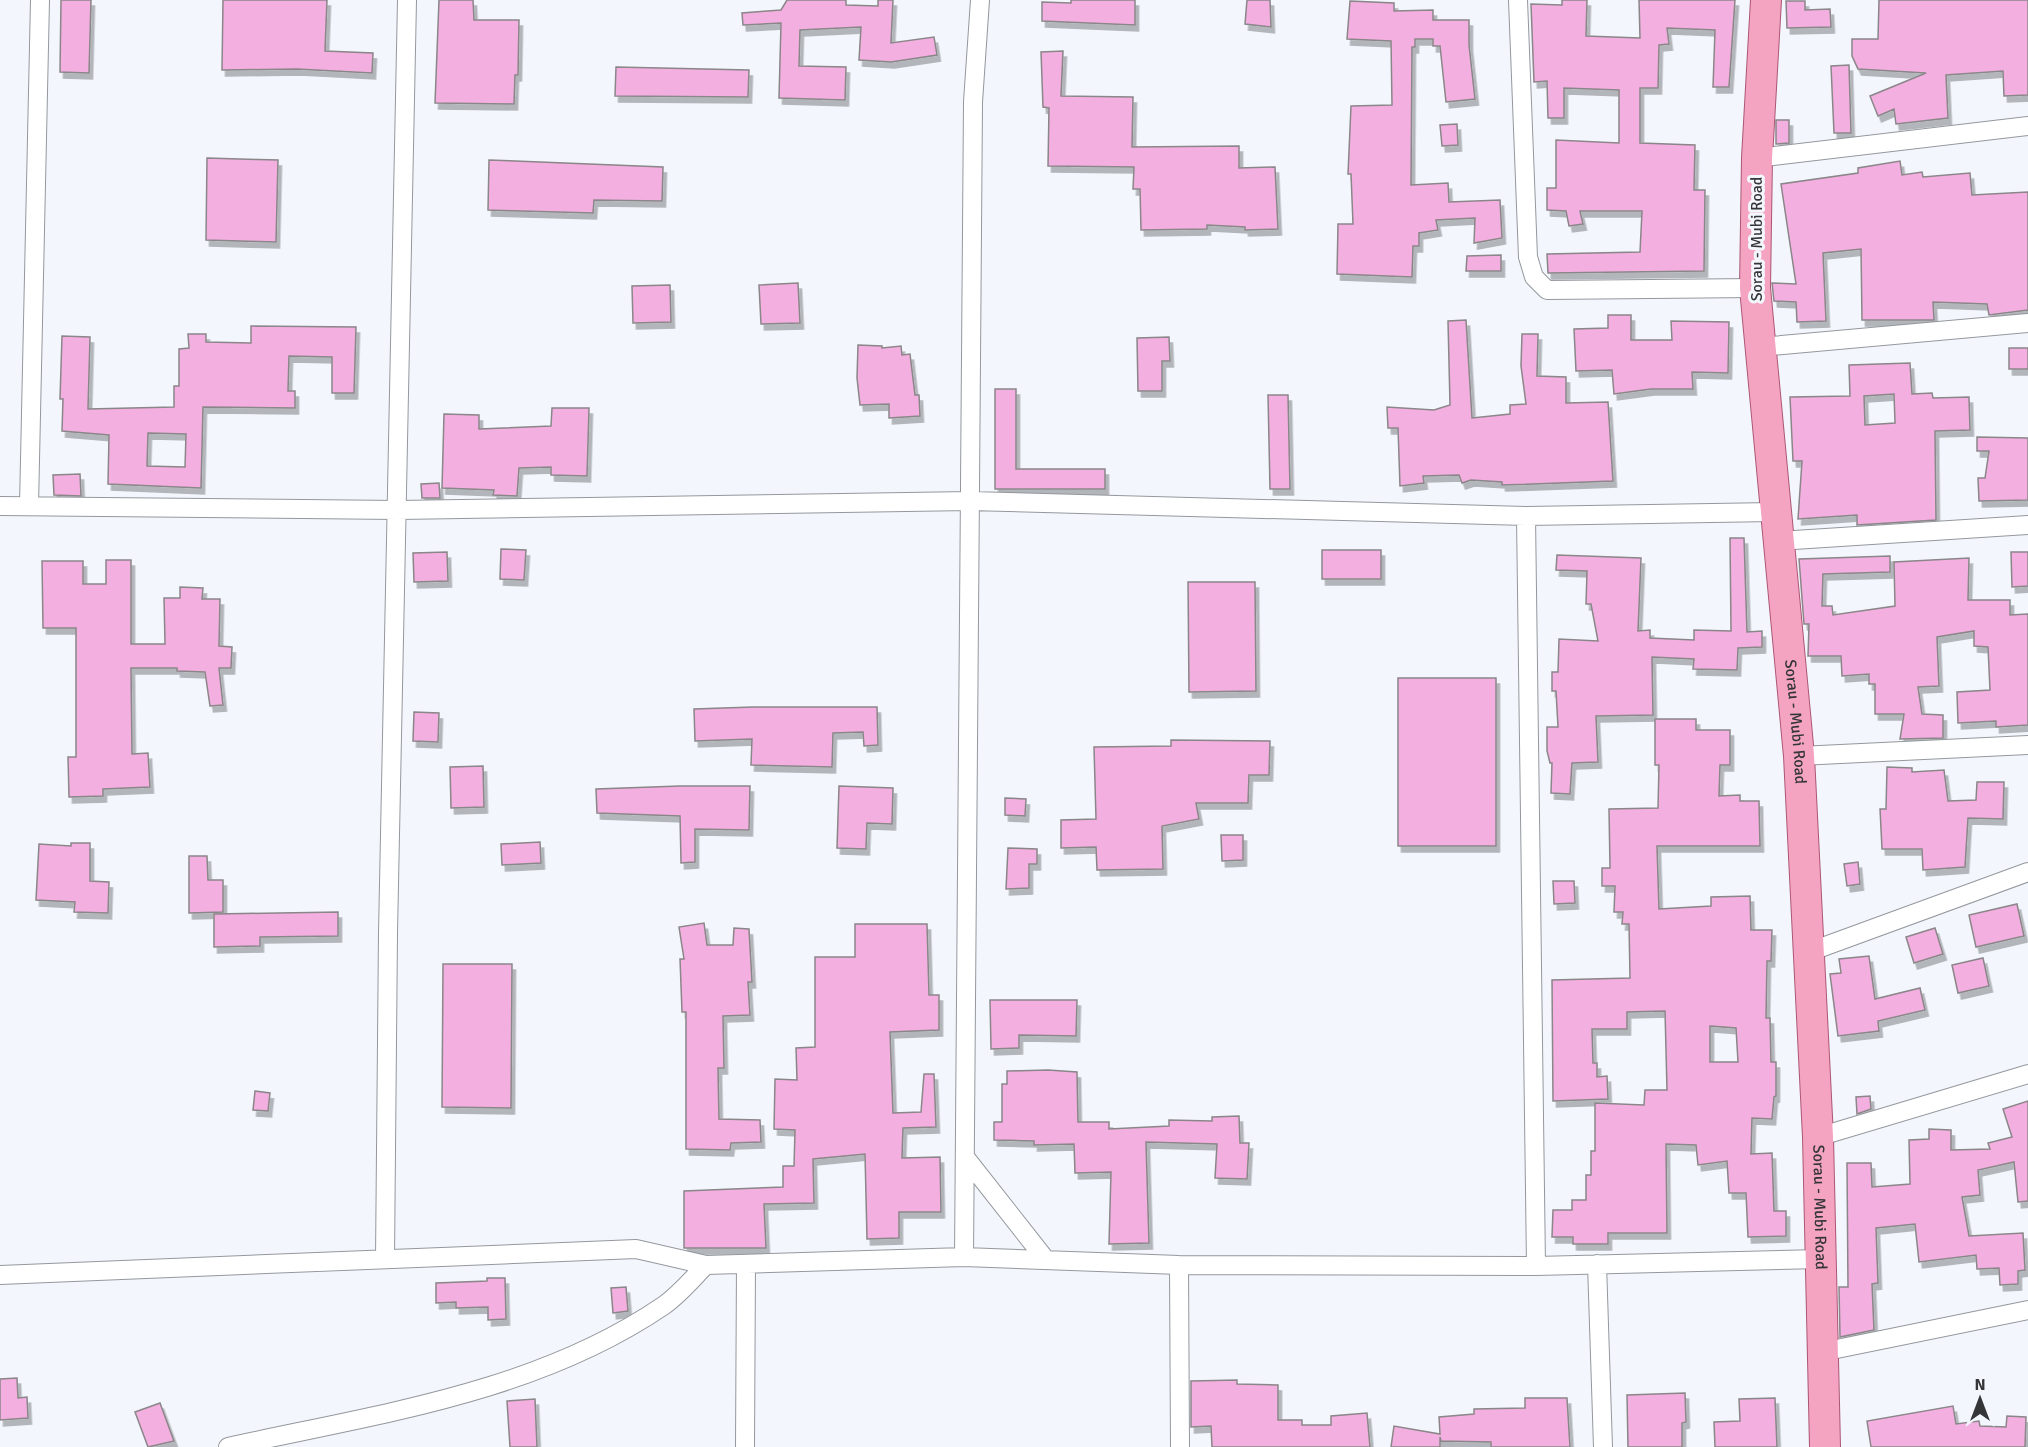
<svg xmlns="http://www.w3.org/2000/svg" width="2028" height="1447" viewBox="0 0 2028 1447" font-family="Signika,sans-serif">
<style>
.building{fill:#f3afdf;stroke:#8b8689;stroke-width:1.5;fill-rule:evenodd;filter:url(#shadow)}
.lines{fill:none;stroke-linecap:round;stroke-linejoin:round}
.street-casing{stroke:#94989d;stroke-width:20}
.primary-casing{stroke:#ac5675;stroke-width:32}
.street{stroke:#fff;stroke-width:18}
.primary{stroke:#f4a4c0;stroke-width:30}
.labels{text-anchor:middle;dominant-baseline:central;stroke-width:6;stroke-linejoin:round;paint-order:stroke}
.street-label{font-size:16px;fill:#333537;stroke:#f3f7fd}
</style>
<defs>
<filter id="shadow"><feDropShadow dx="3.5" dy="6" stdDeviation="0" flood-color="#0004"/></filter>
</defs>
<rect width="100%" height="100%" fill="#f3f7fd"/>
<!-- building -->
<path class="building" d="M61 0H91L89 73 60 72Z
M223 0H327L325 51 373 53 372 73 297 69 222 70Z
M439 0H473L474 20H519L518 75H515L514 104 435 103Z
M787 0H846V5L878 6V0H893L891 43 934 37 937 55 891 62 859 60 861 27 800 30 799 66 846 67 845 100 779 98 781 23 743 25 742 13 781 10Z
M1071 0H1135V25L1042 21V2L1071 3Z
M1247 0H1270L1271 27 1245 24Z
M1562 0H1587L1586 36 1640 38 1639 0H1735L1729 87H1713L1715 30 1667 28 1669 44 1659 45 1658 88H1640V143L1695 145 1694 190H1705L1704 271 1548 273 1547 254 1640 252 1642 211H1580L1583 224 1569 226 1566 211 1547 210V188H1556V140L1619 143V90L1564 88V118H1548L1547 81 1534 82 1531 4 1562 5Z
M1879 0H2028V95L2004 96 2003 71 1946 75 1948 118 1896 124 1894 109 1878 116 1870 96 1926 73 1858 69 1852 56V39H1878Z
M1350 1 1394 3V11L1433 10V20H1469V45L1475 99 1446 102 1440 46H1433V39H1415V47H1412L1411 185 1448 183 1449 202 1500 200 1502 238 1474 243 1475 218 1436 220 1438 230 1419 233V246H1413L1412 277 1337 274 1338 224H1353L1351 174H1348L1351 106 1392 105 1391 41 1347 39Z
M1786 1H1805V10L1830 9 1831 27 1787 28Z
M1063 51 1061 96 1133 97 1132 147 1239 146V168L1275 167 1278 229 1245 230V227L1207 225V229L1141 230 1140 189H1133L1134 167 1048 166 1049 108 1043 107 1041 52Z
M1849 65 1851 133H1834L1831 66Z
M616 67 749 70 748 97 615 96Z
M1776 120H1789V143L1776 144Z
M1457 124 1458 145 1442 146 1440 125Z
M207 158 278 160 276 242 206 240Z
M489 160 663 167 662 201 594 200 593 213 488 210Z
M1900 161 1902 175 1922 172 1923 177 1970 173 1972 195 2028 192V310L1989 315 1987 304 1933 302 1934 320H1862L1861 249 1823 253 1826 321 1797 322 1796 302 1774 301 1772 283 1796 284 1781 184 1858 173V168Z
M1501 255V271H1466L1467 256Z
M798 283 800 323 761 324 759 285Z
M670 285 671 322 633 323 632 286Z
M1608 315H1631V340H1672L1671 321 1729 322 1728 373 1692 372 1693 389H1651L1614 394 1612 370 1576 371 1574 329 1608 328Z
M1466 320 1472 418 1510 414V405L1526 404 1521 366 1522 334H1538L1537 376 1566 377V403L1608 402 1613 481 1502 485V482L1471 480 1462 483 1459 475 1423 476 1424 483 1400 486 1398 428H1388L1387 407 1434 410 1450 405 1448 321Z
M251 326 356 327 354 393H332V357L289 356 288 391H295V408L203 407 201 488 108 484 109 435 62 431 63 399H60L62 336 90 337 88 409 174 407V386H179V349L189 348 188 334H206V342L251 343ZM148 433 186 434 185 467 147 466Z
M1169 337 1170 361H1162V391H1138L1137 338Z
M858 345 882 346V348L901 346 902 355 910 354 915 395H919L920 416 889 418V404L860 405 857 378Z
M2009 348H2028V369H2009Z
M1910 363 1912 394 1932 393 1933 398 1969 397 1970 430 1935 431 1936 520 1857 525V515L1798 519 1802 461H1793L1790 397 1850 396 1849 365ZM1894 394 1895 423 1865 425 1864 396Z
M995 389H1016V469H1105V489H995Z
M1268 395H1288L1290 489H1270Z
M552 408H589L587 476 551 475V467L519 468 517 496 493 495 494 490 442 488 444 414 479 415V429L551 426Z
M1977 437 2028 438V500L1979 501 1978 478H1985L1989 451H1977Z
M80 474 81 496 54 495 53 475Z
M439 483 440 498H422L421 484Z
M1730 538H1744L1747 632 1762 631V647L1738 648 1737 670 1693 669 1694 659 1652 657 1653 715 1596 716 1598 762 1572 763 1570 794 1551 793 1552 763H1550L1547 751V727H1558L1556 691H1552V672H1558L1559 639 1598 641 1591 604H1586L1587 571 1556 570 1557 555 1641 558 1638 631 1650 630V638L1694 640V630L1731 631Z
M501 549 526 550 524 580 500 579Z
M1322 550H1381V579H1322Z
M447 552 448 581 414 582 413 553Z
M2011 552H2028V586L2012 587Z
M1890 556V572L1823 574 1822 606H1832L1833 615 1895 606 1894 562 1969 558 1968 600H2010V615L2028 614V725L1996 727V721L1958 723 1957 692 1990 690 1988 647 1974 646V631L1937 637 1939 686 1918 687 1922 714 1943 715V738L1900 739 1904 714H1875V684H1869V674L1842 676 1841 656H1808L1809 624H1804L1799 559Z
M106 560H131V644H165L164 598H180V587L203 588 202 599H220L219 646 232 647 231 668H219L223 705 210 706 205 672 177 671V668H131L132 754 148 753 150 787 103 789V796L69 797 68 757H76V628H43L42 561H83V584H106Z
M1188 582H1255L1256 691 1189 692Z
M1398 678H1496V846H1398Z
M753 707H877L878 745 864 746 863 732 833 733 832 767 751 765 752 739 695 741 694 709Z
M414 712 439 713 438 742 413 741Z
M1655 719H1696V730H1730V765H1720L1719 796 1740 795V801H1759L1760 846H1657L1659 909 1711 906V897L1750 896 1751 930H1772L1771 961H1767L1766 1018H1770L1771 1062H1776V1096L1774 1097 1772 1119 1752 1118 1751 1154 1772 1153 1774 1211H1786V1236L1748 1237 1746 1193H1729L1727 1161 1698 1165 1696 1145 1666 1144 1667 1233H1608V1244H1573V1237H1552L1553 1210H1572V1200H1586V1175H1591V1151H1595V1103L1644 1105 1645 1090H1667L1665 1011 1627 1012V1029H1592L1593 1063H1597V1077L1607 1076 1608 1099 1553 1101 1552 980 1630 978 1629 924H1622L1623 912H1614L1615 886H1602V868H1610L1609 809 1658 808 1659 765H1655ZM1710 1026 1736 1028 1738 1062H1710Z
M1171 740 1270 741 1269 775H1249L1248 803H1196L1199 819 1162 826 1163 869 1097 870 1096 847 1061 848V820L1096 819 1094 747 1171 746Z
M483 766 484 807 451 808 450 767Z
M1887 767 1912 768V772L1944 770 1948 801 1976 800 1977 782H2004L2003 819 1968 818 1965 867 1923 870 1922 849H1882L1880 809H1886Z
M680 786H750L749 830 695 829V862L681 863 680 816 597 813 596 789Z
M839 786 893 788 892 824 867 823 866 849 837 848Z
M1005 798 1026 799 1025 816 1005 815Z
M1221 835H1243V860L1222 861Z
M540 842 541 863 502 865 501 844Z
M71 843H90V881L109 882 108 913 74 912 75 902 36 900 39 844 71 846Z
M1008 848 1037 849V864H1029V888L1006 889Z
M189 856H207L208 880H223V912L189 913Z
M1858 862 1860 884 1847 886 1844 864Z
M1553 881H1574L1575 903 1554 904Z
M2017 904 2024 936 1976 947 1969 915Z
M338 912V936L260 937V946L214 947V914Z
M704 923 707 945H733L734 928 749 929 752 982H748L750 1015 723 1016 724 1068H718L719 1119 760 1120 761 1142 731 1143 730 1150 686 1149V1012H682L680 959H684L679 927Z
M855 924H927L929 995H939V1030L890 1032 893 1113 921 1112 924 1074H934L936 1127 903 1128 902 1158 940 1157 941 1212H899V1238L867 1239 865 1154 813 1159 814 1203 764 1204 766 1248H684V1191L783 1187V1166H794L795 1130 774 1129 775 1079 797 1080 796 1048 815 1047V957H855Z
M1935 928 1943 954 1914 963 1906 937Z
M1869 956 1875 999 1920 988 1925 1010 1878 1021 1879 1031 1838 1036 1830 974 1841 973 1839 959Z
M1983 958 1989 986 1958 993 1952 965Z
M443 964H512L511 1108 442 1107Z
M990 1000H1077L1076 1036 1019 1035V1048L991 1049Z
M1048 1070 1077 1072 1078 1122H1109V1129L1169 1126V1120L1212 1121V1117L1239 1116 1240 1143H1249L1247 1179 1215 1178 1217 1144 1146 1142 1149 1243 1109 1244 1111 1172 1075 1173 1074 1144 1034 1145V1141L994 1140V1122H1002V1084H1007V1071Z
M255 1091 270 1093 268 1111 253 1110Z
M1870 1096 1871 1109 1857 1114 1856 1097Z
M2028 1101V1201L2018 1202 2014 1162 1978 1170 1980 1195 1962 1197 1969 1236 2023 1233 2025 1270 2018 1271V1284L2000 1285 1999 1268 1977 1269 1976 1255 1919 1262 1915 1224 1876 1228 1878 1283 1872 1284 1874 1330 1840 1337 1839 1287H1848L1847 1163H1871L1872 1187 1910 1184 1909 1140 1929 1139V1129L1951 1130V1150L1990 1149 1988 1143 2012 1137 2003 1109Z
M487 1278H505L506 1319 488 1320V1307L456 1308V1302L436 1303V1283L487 1281Z
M626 1287 628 1311 613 1313 611 1288Z
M17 1378 18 1398 27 1397 28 1418 0 1420V1379Z
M1237 1380V1384L1278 1385V1420H1302V1425H1331V1416L1367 1413 1370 1447H1212L1211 1426 1191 1427V1381Z
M1685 1393 1686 1422 1682 1423V1447H1628L1627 1395Z
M1525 1398H1567L1570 1447H1491V1442L1441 1441 1440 1437V1447H1391L1394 1426 1440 1434 1439 1417 1474 1414V1409L1525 1408Z
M1775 1398 1777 1447H1715L1714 1422 1740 1421 1739 1399Z
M535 1399 537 1447H510L507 1401Z
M160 1403 174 1441 148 1447 135 1412Z
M1953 1406 1956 1424 1979 1421 1980 1426 2006 1427 2007 1416 2026 1417 2025 1447H1871L1867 1421Z"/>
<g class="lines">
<!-- street casing -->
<g class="street-casing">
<path id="street" d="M1518 0 1528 257 1534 277 1547 290 1755 288
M1757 158 2028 126
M1760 347 2028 323
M0 506 398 510 970 501 1526 516 1774 512
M29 506 40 0
M1526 516 1536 1266
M1778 541 2028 525
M1799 756 2028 745
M1809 952 2028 872
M1818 1137 2028 1074
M965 1157 1046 1260
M964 1257 973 102 980 0
M385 1259 388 933 407 0
M1597 1264 1603 1447
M1179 1265 1180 1447
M0 1275 636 1249 706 1265 964 1257 1179 1265 1536 1266 1820 1259
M1822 1352 2028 1310
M228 1447C377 1414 535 1393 663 1306 679 1295 693 1278 706 1265
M745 1447 746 1265"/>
</g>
<!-- primary casing -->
<g class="primary-casing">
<g id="primary">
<path id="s1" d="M1766 0 1757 158 1755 288 1799 756 1818 1137 1825 1447"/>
</g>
</g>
<!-- street -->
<use href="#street" class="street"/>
<!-- primary -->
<use href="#primary" class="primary"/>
</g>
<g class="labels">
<!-- street labels -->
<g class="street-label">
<text transform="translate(1757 239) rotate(-90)">Sorau - Mubi Road</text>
<text stroke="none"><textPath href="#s1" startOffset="724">Sorau - Mubi Road</textPath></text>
<text stroke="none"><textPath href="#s1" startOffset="1210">Sorau - Mubi Road</textPath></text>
</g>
</g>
<!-- north arrow -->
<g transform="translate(1980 1399)" stroke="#f3f7fd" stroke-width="4.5" paint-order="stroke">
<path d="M0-4.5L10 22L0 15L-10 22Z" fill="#333537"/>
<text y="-9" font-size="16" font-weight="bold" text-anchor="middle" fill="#333537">N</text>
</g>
</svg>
